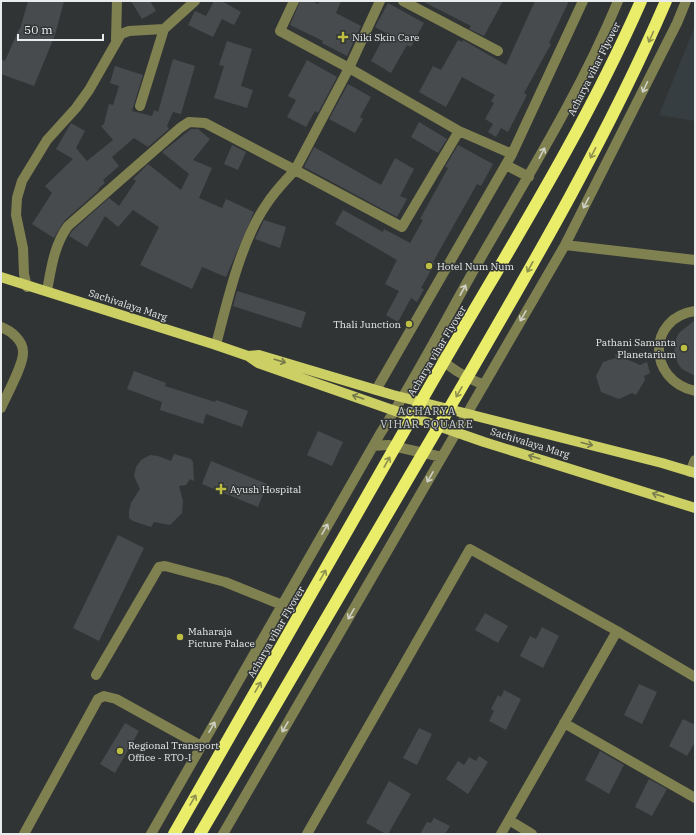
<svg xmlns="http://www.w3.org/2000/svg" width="696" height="835" viewBox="0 0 696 835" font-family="'IBM Plex Serif',serif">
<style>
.built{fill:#363e42}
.building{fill:#484b4d}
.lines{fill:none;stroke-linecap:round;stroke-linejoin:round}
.minor{stroke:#808150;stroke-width:10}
.major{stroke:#cccf64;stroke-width:10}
.highway-bridge{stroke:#eaed69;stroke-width:12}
.oneway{stroke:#8e904f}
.oneway2{stroke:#cfd0c5}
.oneway3{stroke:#777a4a}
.poi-dot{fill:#bdbf43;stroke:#313435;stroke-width:1.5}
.labels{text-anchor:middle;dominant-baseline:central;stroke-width:3;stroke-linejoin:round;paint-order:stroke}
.poi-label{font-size:10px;fill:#e9ebec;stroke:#313435;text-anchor:start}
.street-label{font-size:10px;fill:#e9ebec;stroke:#313435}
.neighbourhood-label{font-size:11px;letter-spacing:1px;fill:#cdd0d2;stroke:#313435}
</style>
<rect width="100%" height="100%" fill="#313435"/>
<!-- built -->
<path class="built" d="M695 26V121L659 115Z"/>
<!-- building -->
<path class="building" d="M28 1H64L55 35 34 86 1 74V59L5 61 19 29H20Z
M131 1H150L156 11 142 19Z
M214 1H222L241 12 234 25 222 19 213 37 188 25 195 11 206 16Z
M300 1H311L318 4 320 1H341L336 13 361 26 347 56 322 43 323 41 290 25Z
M422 1H503L484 36 469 29 471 26Z
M535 1H569L549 43 551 44 524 93 527 95 508 132 501 128 496 137 488 132 493 124 485 119 494 103 491 101 495 95 462 77 446 107 419 92 433 66 441 70 458 40 462 42 463 40 506 65Z
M388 3 424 23 411 47 407 45 391 73 371 61 386 33 375 27Z
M227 41 252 49 241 86 253 90 247 108 214 98 224 66 219 65Z
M173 59 195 66 181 114 173 112 167 126 169 129 148 147 134 138 112 157 119 166 103 180 105 183 98 189 99 190 64 221 54 238 32 224 52 193 45 186 73 159 56 149 71 123 85 131 76 148 87 161 113 140 101 126 104 124 109 104 113 105 119 86 110 83 115 66 143 75 132 111 152 116 154 110 158 112Z
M307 60 337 77 318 113 315 111 306 127 287 117 296 100 288 96Z
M348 84 371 97 360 117 363 119 355 133 329 119Z
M419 122 447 139 438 153 411 137Z
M191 129H198L210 139 193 160 212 168 199 198 222 208 226 199 254 212 226 277 202 267 192 289 140 265 159 227 133 210 118 227 105 216 87 247 69 236 73 230 109 198 119 206 136 181 133 179 148 164 181 190 189 174 162 152Z
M232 145 246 152 238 170 224 164Z
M458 145 493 164 481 186 477 184 433 262 435 263 421 288 424 289 417 302 411 298 398 322 386 315 399 291 385 284 397 260 335 224 343 210 383 232 384 229 410 243 423 220 420 219 448 168 445 167Z
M314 147 381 185 395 158 414 169 400 196 407 199 397 217 304 167Z
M264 220 286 227 280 248 255 239Z
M237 291 306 312 301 328 233 306Z
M695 320V376L682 369 678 364 674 352 676 339 679 333Z
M615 354 640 365 647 362 650 373 644 376 645 380 636 395 632 393 619 399 601 392 596 376 603 362 616 358Z
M134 371 166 383 165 386 215 402 216 400 248 411 242 427 206 414 203 424 160 410 162 402 127 389Z
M318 431 343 442 332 466 307 455Z
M174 454 191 459 193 462 194 481 190 479 186 485 179 486 183 501 182 513 170 525 154 522 151 527 133 521 129 518V511L131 503 140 489 134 476 136 467 141 460 150 455 158 456 171 461Z
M211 461 267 484 258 507 202 484Z
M118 535 144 548 99 641 73 628Z
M485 613 508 626 498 643 475 630Z
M542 627 559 636 543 668 520 656 530 636 536 639Z
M639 684 657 692 642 724 624 715Z
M504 690 521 699 506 730 489 721 494 711 491 709 498 695 501 697Z
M683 719 695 725V742L687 756 669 746Z
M125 723 139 731 115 773 100 764Z
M419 728 432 734 417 765 403 758Z
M600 751 624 765 609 794 585 780Z
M479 756 488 762 468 794 446 779 458 761 464 765 469 757 476 761Z
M649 779 667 789 652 816 635 807Z
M389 781 411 794 388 834H386L366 823Z
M434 818 450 826 445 834H420L427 822 431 823Z"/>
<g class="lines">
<!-- minor -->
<path class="minor" d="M294 1 280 31 349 68 295 170 402 227 459 131
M380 1 349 68 459 131 512 154
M403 1 498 51
M116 40 117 1
M140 106 164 29 195 1
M506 165 529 177
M565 245 695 260
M27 287 24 274 23 248 16 215 17 198 22 181 47 140 76 108 89 90 121 34 129 31 164 29
M47 291C51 269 54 245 68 226L180 128 189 122 205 123 295 170C285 181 274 192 266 205 241 241 227 302 216 345
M695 311C647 318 647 380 695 391
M1 327C11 331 23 340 23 352 24 364 6 396 1 408
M437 338C437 342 436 347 437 351 441 365 471 380 484 385
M376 390 512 154 583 1
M373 446 388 445 442 457
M690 472 695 460
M96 675 159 567 165 566 225 582 282 605
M564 723 695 798
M509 820 532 834
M24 834 98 699 104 696 116 699 201 746
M151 834 380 434C419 373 451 309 487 247 534 166 582 88 618 1
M223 834 565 245 677 23 686 1
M307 834 470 549 617 631 695 677
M501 834 617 631"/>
<!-- major -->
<path class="major" d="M1 277 216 345 248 356 258 363 484 442 695 508
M248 356 259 355 393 395 662 463 695 473"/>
<!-- highway-bridge -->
<path class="highway-bridge" d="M174 834C256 691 337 548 419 405 495 271 579 142 641 1
M200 834C286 688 372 542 457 395 532 266 607 138 666 1"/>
</g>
<!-- one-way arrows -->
<defs><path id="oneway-shaft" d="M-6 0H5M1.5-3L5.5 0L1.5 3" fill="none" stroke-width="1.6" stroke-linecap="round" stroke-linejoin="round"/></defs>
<g class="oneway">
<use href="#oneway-shaft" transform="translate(651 37) rotate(114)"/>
<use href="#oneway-shaft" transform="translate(593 153) rotate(117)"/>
<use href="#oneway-shaft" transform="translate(530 267) rotate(119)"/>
<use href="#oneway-shaft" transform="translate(459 392) rotate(120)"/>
<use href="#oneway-shaft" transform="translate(387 462) rotate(-61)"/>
<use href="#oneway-shaft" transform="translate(323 575) rotate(-60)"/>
<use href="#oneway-shaft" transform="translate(258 687) rotate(-60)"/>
<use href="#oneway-shaft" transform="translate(193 800) rotate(-60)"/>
</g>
<g class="oneway2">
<use href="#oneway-shaft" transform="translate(645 87) rotate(116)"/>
<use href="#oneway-shaft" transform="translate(542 153) rotate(-62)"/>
<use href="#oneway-shaft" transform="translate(586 203) rotate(117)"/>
<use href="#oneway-shaft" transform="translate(463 290) rotate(-61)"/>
<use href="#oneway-shaft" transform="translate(523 316) rotate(120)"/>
<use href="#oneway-shaft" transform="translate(430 477) rotate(120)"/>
<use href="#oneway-shaft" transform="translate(325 529) rotate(-60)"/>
<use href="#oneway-shaft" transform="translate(351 614) rotate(120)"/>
<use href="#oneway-shaft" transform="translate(212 727) rotate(-60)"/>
<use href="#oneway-shaft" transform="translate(285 727) rotate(120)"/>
</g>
<g class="oneway3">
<use href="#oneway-shaft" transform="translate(280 361) rotate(16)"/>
<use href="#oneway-shaft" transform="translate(358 397) rotate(-161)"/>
<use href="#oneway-shaft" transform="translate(587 444) rotate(14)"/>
<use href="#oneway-shaft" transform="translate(534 457) rotate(-163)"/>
<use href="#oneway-shaft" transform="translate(658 495) rotate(-162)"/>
</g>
<!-- markers -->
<g class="poi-dot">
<path d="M341 31h4v4h4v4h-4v4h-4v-4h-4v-4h4z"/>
<circle cx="429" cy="266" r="4"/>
<circle cx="409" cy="324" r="4"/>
<circle cx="684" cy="348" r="4"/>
<path d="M219 483h4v4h4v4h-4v4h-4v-4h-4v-4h4z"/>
<circle cx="180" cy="637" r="4"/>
<circle cx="120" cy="751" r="4"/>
</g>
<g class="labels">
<!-- poi labels -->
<g class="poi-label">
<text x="352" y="37">Niki Skin Care</text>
<text x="437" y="266">Hotel Num Num</text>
<text x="401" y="324" text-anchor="end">Thali Junction</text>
<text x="676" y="342" text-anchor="end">Pathani Samanta<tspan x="676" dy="12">Planetarium</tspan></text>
<text x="230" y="489">Ayush Hospital</text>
<text x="188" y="631">Maharaja<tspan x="188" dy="12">Picture Palace</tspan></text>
<text x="128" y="745">Regional Transport<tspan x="128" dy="12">Office - RTO-I</tspan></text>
</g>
<!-- street labels -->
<g class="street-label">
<text transform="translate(594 69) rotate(-63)">Acharya vihar Flyover</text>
<text transform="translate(128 305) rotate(18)">Sachivalaya Marg</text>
<text transform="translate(437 351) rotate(-59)">Acharya vihar Flyover</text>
<text transform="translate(530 443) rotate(17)">Sachivalaya Marg</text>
<text transform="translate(276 632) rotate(-60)">Acharya vihar Flyover</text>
</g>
<!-- neighbourhood labels -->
<g class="neighbourhood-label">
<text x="427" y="411">ACHARYA<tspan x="427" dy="13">VIHAR SQUARE</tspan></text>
</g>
</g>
<!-- border -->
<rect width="696" height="835" fill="none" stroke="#e9ebec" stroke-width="4"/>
<!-- scale -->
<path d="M18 34v6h85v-6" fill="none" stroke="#e9ebec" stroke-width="2"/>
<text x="24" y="34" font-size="12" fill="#e9ebec" stroke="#313435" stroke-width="3" paint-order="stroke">50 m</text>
</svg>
